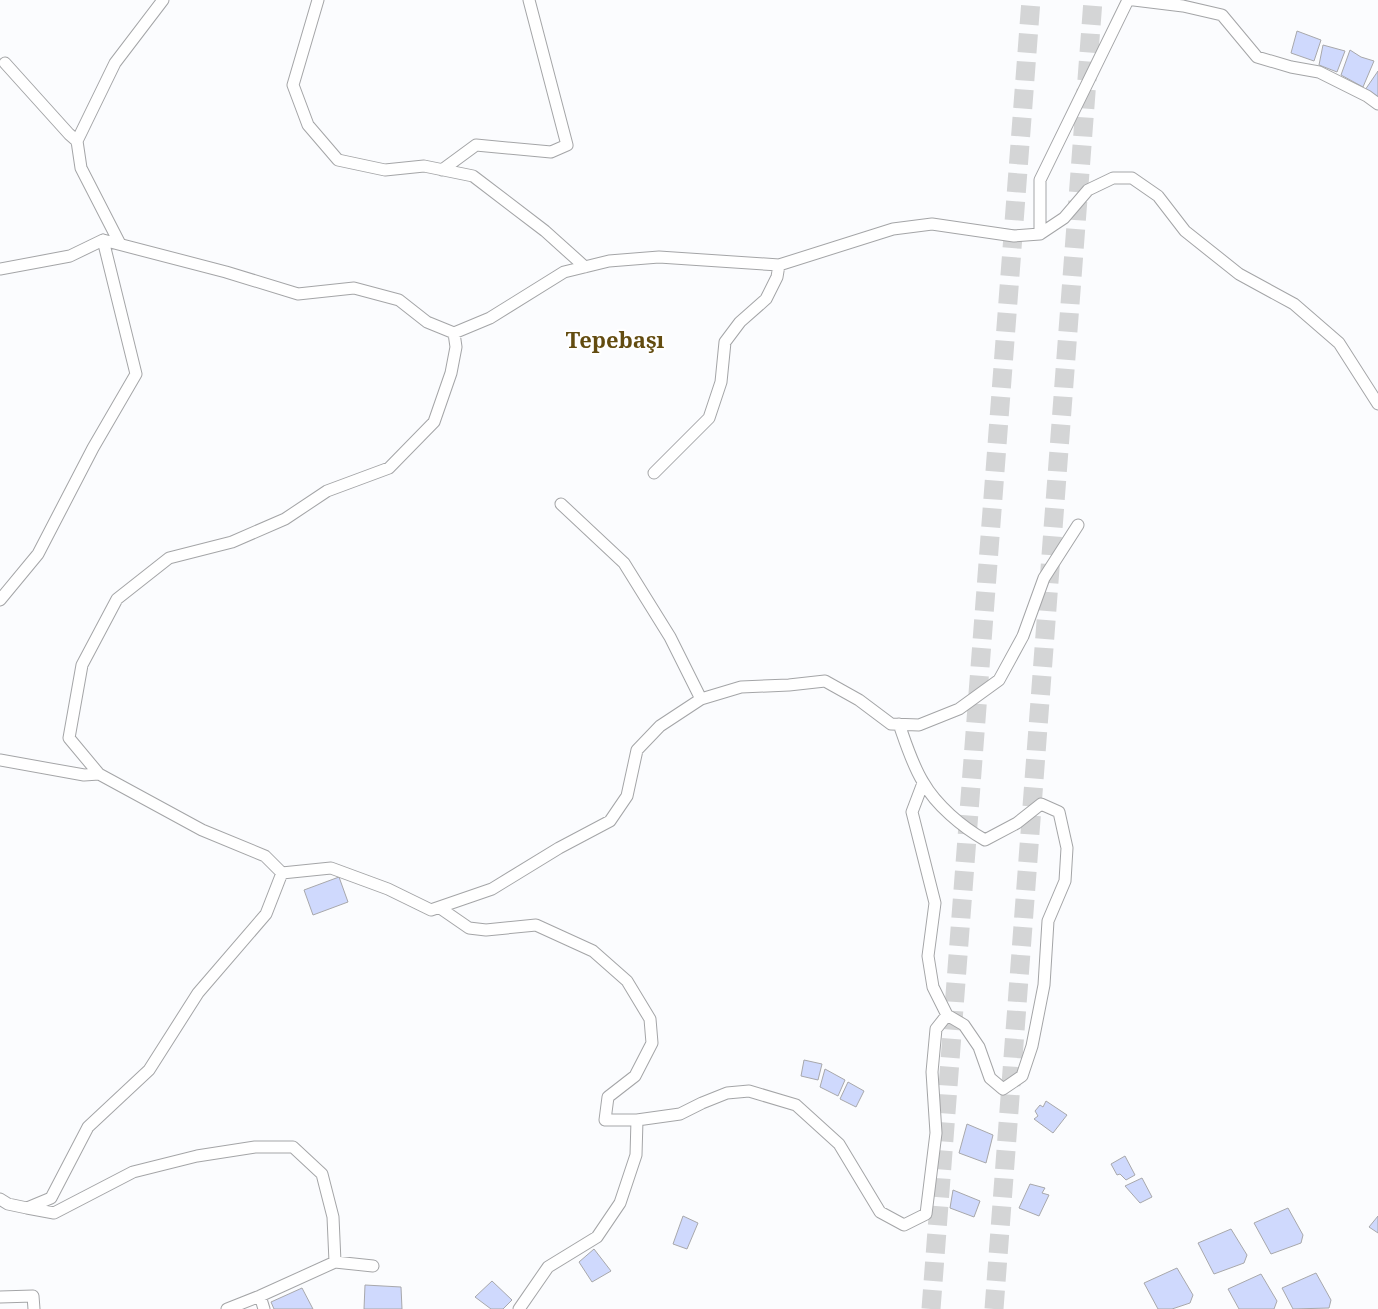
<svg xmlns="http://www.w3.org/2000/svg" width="1378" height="1309" viewBox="0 0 1378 1309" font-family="'Noto Serif',serif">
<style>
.building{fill:#cfd9fd;stroke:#a8a8ab}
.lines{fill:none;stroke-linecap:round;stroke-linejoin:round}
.trunk-tunnel{stroke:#d4d5d6;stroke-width:19;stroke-dasharray:19 9;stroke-linecap:butt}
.minor-casing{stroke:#a4a5a7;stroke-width:13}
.minor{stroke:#fff;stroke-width:11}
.labels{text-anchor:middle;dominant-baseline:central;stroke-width:4.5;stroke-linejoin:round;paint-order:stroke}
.district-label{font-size:22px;font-weight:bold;fill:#634c10;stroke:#fff}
</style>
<rect width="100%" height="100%" fill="#fbfcfe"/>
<!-- building -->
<path class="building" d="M1297 31 1321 40 1314 61 1291 53Z
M1323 45 1345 51 1337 72 1319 65Z
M1350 50 1361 57 1374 61 1363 87 1341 75Z
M1378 71V97L1365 90Z
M339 877 348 902 313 915 304 890Z
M804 1060 822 1064 818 1080 801 1076Z
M825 1069 845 1080 838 1096 820 1087Z
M848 1082 864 1091 856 1107 840 1099Z
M1046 1101 1067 1115 1053 1133 1034 1119 1038 1116 1035 1111 1040 1105 1043 1107Z
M967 1124 993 1135 986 1163 959 1153Z
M1125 1156 1135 1175 1126 1180 1120 1174 1117 1175 1111 1164Z
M1142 1178 1152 1197 1140 1203 1125 1186Z
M1030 1184 1045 1188 1042 1193 1049 1195 1039 1216 1019 1208Z
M953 1190 980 1201 974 1217 950 1208Z
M1288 1208 1303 1235 1301 1243 1271 1254 1254 1223Z
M683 1216 698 1223 687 1249 673 1244Z
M1378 1216V1233L1369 1227Z
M1231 1229 1247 1255 1244 1263 1214 1274 1198 1243Z
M594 1249 611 1271 592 1282 579 1262Z
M1177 1268 1193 1295 1190 1303 1172 1309H1158L1144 1283Z
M1316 1273 1331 1300 1329 1308 1293 1309 1282 1288Z
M1261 1274 1277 1301 1274 1309H1239L1228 1289Z
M492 1281 512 1300 503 1309H491L475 1297Z
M365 1285 401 1287 402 1309H364Z
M302 1288 313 1309H274L271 1302Z"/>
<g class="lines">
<!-- trunk-tunnel -->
<path class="trunk-tunnel" d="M931 1309 1031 0
M994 1309 1093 0"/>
<!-- minor casing -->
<g class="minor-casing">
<path id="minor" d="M318 0 293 85 308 125 338 160 385 170 424 166 473 176 545 231 585 267
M1134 0 1183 6 1222 15 1257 57 1291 67 1319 72 1367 96 1378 104
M5 63 69 134 77 141
M442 170 476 145 551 152 567 145 529 0
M1040 234V180L1128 0
M120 244 81 168 77 141 115 63 163 0
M0 269 70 256 103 240 226 272 298 294 354 288 399 300 427 322 454 333 490 318 564 272 609 261 659 257 779 265 893 229 932 224 1014 236 1040 234 1064 218 1088 190 1113 178H1132L1158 196 1185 231 1239 274 1294 304 1339 343 1378 404
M654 473 709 418 721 382 725 342 740 322 766 299 777 277 779 265
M561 504 624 563 670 637 701 699
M0 600 38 554 93 448 136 374 103 240
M0 760 84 775 99 774
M923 783 912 812 935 903 928 956 933 987 947 1015
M282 873 331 868 388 889 431 910 492 889 559 848 610 821 627 796 637 750 660 726 701 699 741 687 789 685 825 681 859 700 891 724 919 725 959 709 999 680 1023 636 1044 578 1078 525
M440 908 469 928 486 930 536 925 593 951 627 981 650 1019 652 1043 635 1076 608 1097 605 1120H637L680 1114 702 1103 727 1093 749 1091 796 1105 839 1144 880 1212 904 1225 926 1214 936 1133 932 1072 936 1029 947 1015 964 1025 979 1047 990 1078 1003 1089 1022 1076 1032 1046 1044 985 1048 921 1065 881 1067 848 1059 812 1041 804 1017 823 985 840C962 827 936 805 923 782 912 764 906 744 899 724
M0 1199 8 1204 27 1208
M335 1262 333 1217 322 1174 293 1147H255L197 1156 133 1172 54 1213 27 1208 51 1198 88 1127 149 1070 198 993 266 914 282 873 265 856 202 830 99 774 69 738 82 665 117 599 169 558 232 542 285 519 327 491 389 468 434 422 451 373 456 347 454 333
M260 1296 264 1309
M0 1297 33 1296 34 1309
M227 1309 260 1296 335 1262 373 1266
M519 1309 548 1267 597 1237 620 1203 636 1155 637 1120"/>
</g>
<!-- minor -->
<use href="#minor" class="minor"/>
</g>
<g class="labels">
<!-- district labels -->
<g class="district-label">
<text x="615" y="339">Tepebaşı</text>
</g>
</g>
</svg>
